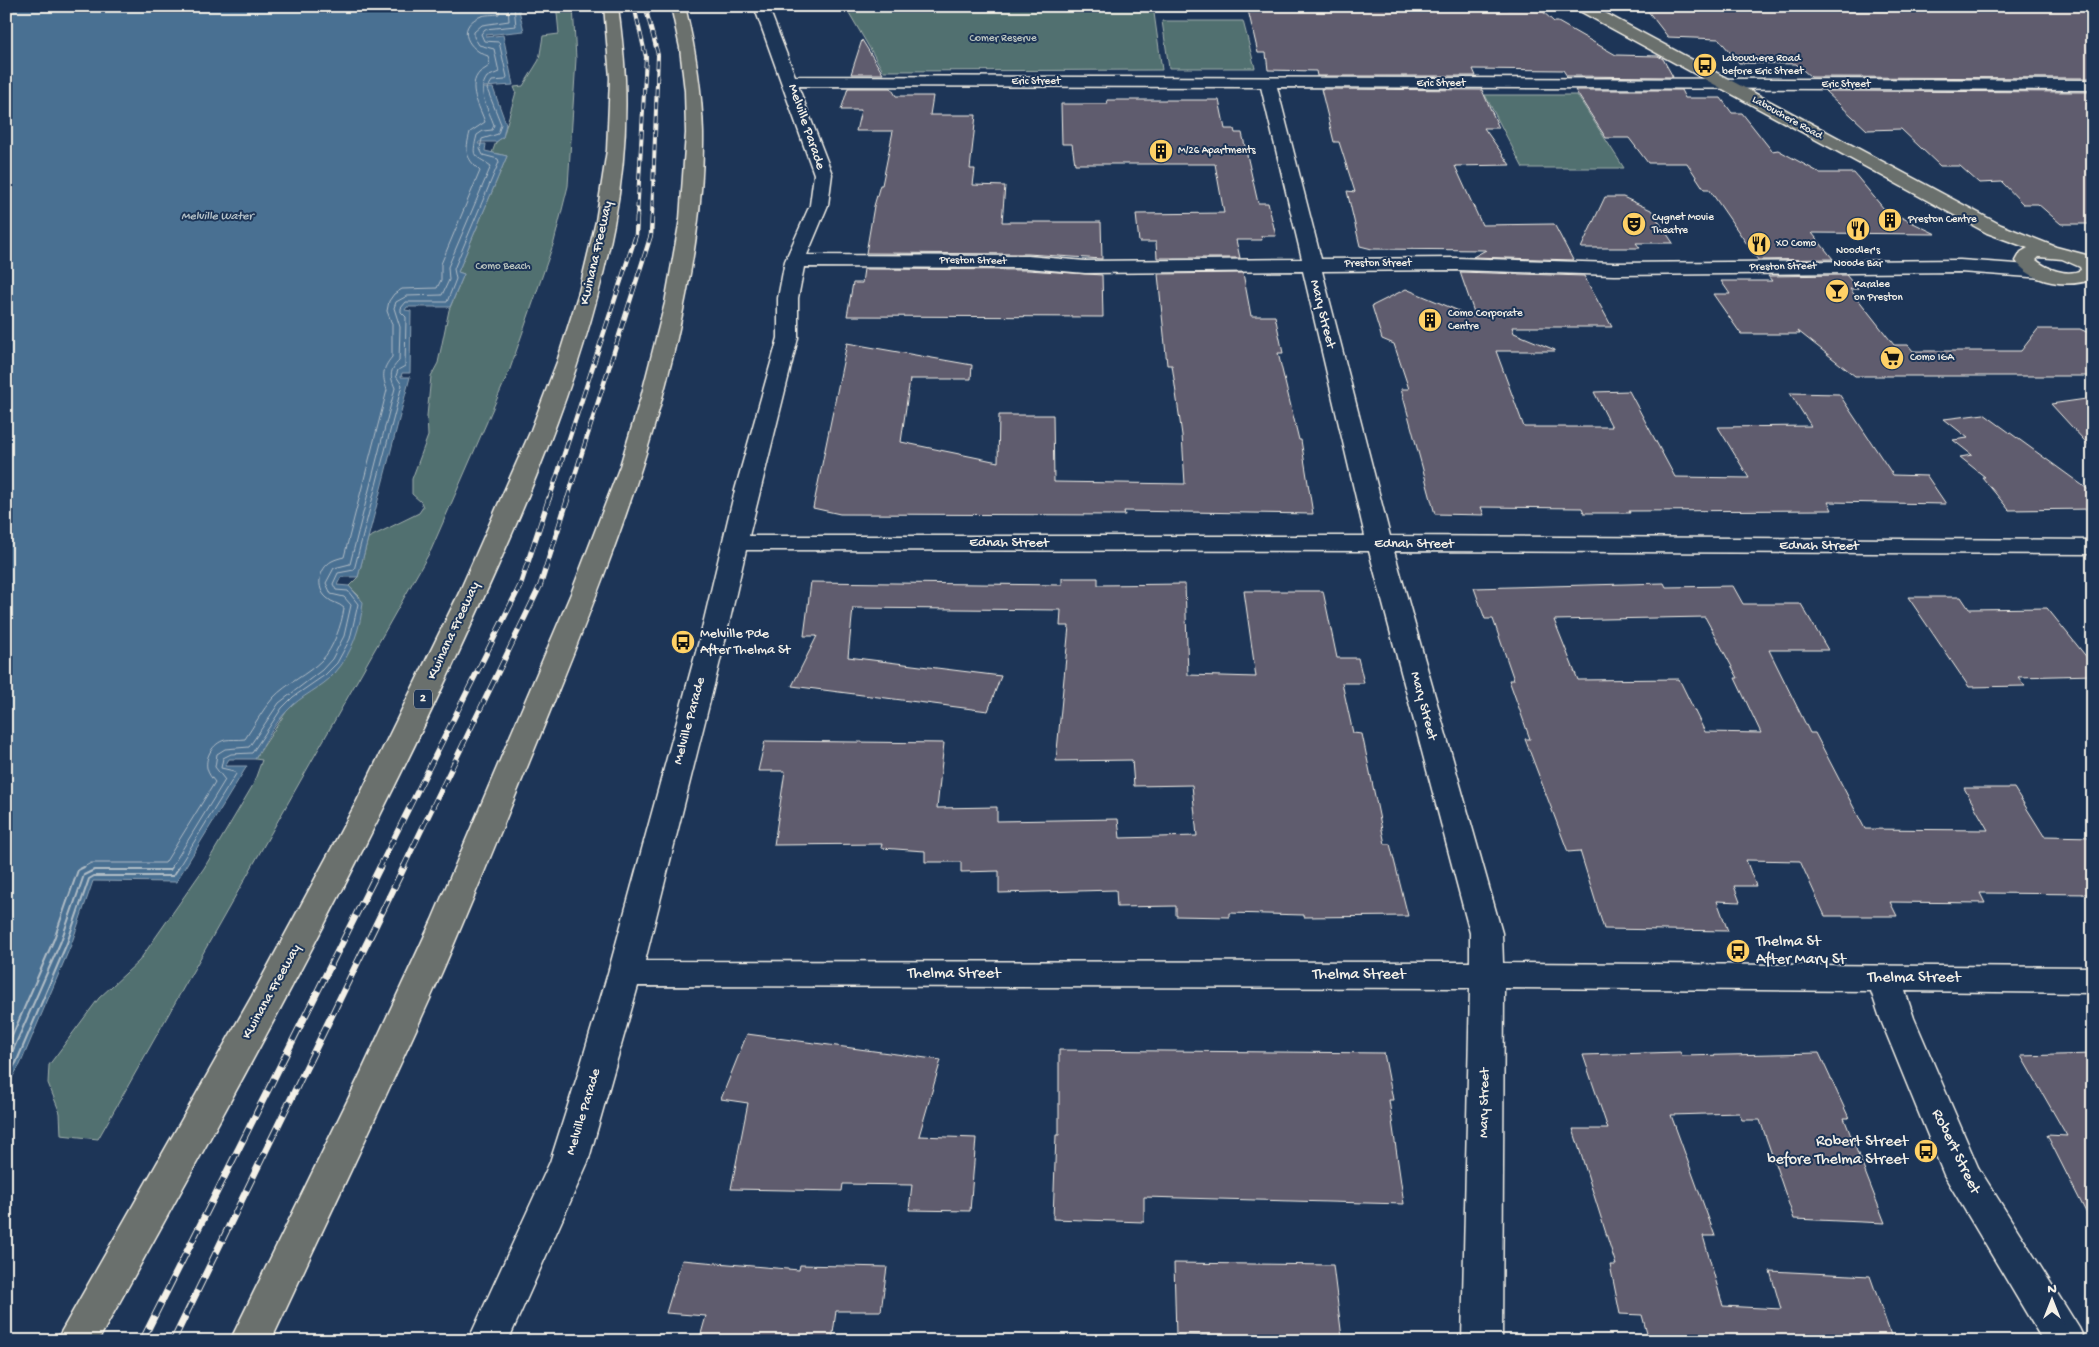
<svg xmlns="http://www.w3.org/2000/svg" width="2099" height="1347" viewBox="0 0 2099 1347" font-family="'Gochi Hand',sans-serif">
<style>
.green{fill:#517070;stroke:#a2b0ac}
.water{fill:#4a6f92;stroke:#8ea3b4}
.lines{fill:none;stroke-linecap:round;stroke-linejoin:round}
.shore-far1{stroke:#b0bdc6;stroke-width:1}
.shore{stroke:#b0bdc6;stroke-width:2}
.building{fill:#5f5b6e;stroke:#f4f1e8;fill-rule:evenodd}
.minor-casing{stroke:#f4f1e8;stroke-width:3}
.major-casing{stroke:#f4f1e8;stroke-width:3}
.highway-casing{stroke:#f4f1e8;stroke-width:3}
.minor{fill:#1d3557;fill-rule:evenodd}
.major{fill:#6a706d;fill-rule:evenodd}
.highway{fill:#6a706d;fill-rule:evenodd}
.rail-far3-casing{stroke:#f4f1e8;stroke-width:4}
.rail-far2-casing{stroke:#f4f1e8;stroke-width:4.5}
.rail-far1-casing{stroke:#f4f1e8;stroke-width:5.5}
.rail-casing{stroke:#f4f1e8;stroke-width:7}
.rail-far3{stroke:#1d3557;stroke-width:2.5;stroke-dasharray:7;stroke-linecap:butt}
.rail-far2{stroke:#1d3557;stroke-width:3;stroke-dasharray:9;stroke-linecap:butt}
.rail-far1{stroke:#1d3557;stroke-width:4;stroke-dasharray:11;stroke-linecap:butt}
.rail{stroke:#1d3557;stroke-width:5;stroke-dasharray:14;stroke-linecap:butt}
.labels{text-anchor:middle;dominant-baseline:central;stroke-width:4;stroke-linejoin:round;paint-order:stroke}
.far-park-label{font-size:11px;fill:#bbc4be;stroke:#1d3557}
.far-poi-label{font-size:11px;fill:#f4f1e8;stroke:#1d3557;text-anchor:start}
.far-street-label{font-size:11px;fill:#f4f1e8;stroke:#1d3557}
.far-water-label{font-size:12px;font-style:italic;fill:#b8c4ca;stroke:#1d3557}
.shield{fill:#1d3557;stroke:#b4b9bc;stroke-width:1}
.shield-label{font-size:12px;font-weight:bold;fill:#f4f1e8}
.street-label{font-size:14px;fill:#f4f1e8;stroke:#1d3557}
.poi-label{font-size:14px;fill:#f4f1e8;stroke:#1d3557;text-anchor:start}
.near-poi-label{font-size:16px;fill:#f4f1e8;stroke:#1d3557;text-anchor:start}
.near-street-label{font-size:16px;fill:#f4f1e8;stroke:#1d3557}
</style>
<rect width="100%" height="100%" fill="#1d3557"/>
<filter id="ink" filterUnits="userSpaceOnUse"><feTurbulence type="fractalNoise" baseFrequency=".02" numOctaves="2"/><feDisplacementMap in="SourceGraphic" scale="10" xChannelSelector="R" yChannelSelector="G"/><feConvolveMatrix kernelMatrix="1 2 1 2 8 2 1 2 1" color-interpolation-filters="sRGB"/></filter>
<g filter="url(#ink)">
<!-- green -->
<path class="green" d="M553 6H573L576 59 568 186 554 242 510 369 431 550 98 1139 61 1135 60 1113 48 1083 49 1065 99 998 139 961 204 868 253 785 262 760 255 759 286 712 298 700 335 673 360 597 349 586 358 577 368 538 419 513 423 507 421 502 412 494V479L428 436 427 416 431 376 438 363 449 310 464 274 458 272 507 156 492 153 496 142 503 137 516 92 514 87 523 86 539 60 543 36 559 34 557 13Z
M845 6H1153L1162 70 883 71Z
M1162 21H1243L1255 68H1169Z
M1485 95H1577L1624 168H1523Z"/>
<!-- water -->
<path class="water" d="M6 6H518L524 31 486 35V37L503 35 513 85 483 87V88H493L506 124 503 137 496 142H479L478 144H486L485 151 507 156 458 272 464 274 450 307H407L405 310 411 311 410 373H402L401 377H410L358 577H341L337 585 349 586 363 602C361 626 352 654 335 673 322 688 301 695 287 711 274 724 265 743 255 759H229L225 766H247L176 882 93 881 71 945 20 1065 6 1087Z"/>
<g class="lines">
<!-- shore-far1 -->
<path class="shore-far1" d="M82 868 91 863H165L215 782C212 778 208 774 207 768 205 757 213 743 225 740 231 739 238 740 245 739 254 726 262 710 273 698 287 683 307 675 322 660 333 649 342 624 344 608 339 603 332 603 327 598 315 588 319 568 332 561 336 559 340 558 344 557L387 390C382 376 382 369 392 357V324L387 311 389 301 394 294 402 289 437 288 441 280V264L480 171C465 157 465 152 470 132L485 122C480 107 466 86 480 72 483 70 487 68 490 65L488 56C469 50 455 28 479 17 486 14 493 15 499 14L500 6
M171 868 225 780 215 767 217 754 225 749 249 747 279 703 322 670 332 659 344 636 351 605 344 597 331 594 326 583 334 568 350 564 395 388C390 376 389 371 399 361L400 327 394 308 396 302 407 296 442 295 449 280 448 267 491 166C474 154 471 159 477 135L483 131 492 130 494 125C489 110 476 92 487 77L499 72 494 49 479 45 474 37V32L482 25 509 21 508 6
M178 868 236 774 234 771 221 768 223 758 231 754 252 753 282 708 293 697 325 675 337 663 350 639 358 604 348 591 336 590 333 584 338 573 354 570 402 385 396 376 398 370 405 366 406 317 401 312V308L406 302H447L456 279 454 269 499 162 498 159 483 155 480 149 482 139 498 134 501 124 487 89 492 81 505 80 507 77 499 42 484 41 481 34 485 29 516 26 514 6"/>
<!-- shore -->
<path class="shore" d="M6 1050 54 939 78 870 84 867
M6 1066 61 941 84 875 94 870H170L172 867
M6 1078 16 1063 67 943 89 879 94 876H173L179 867"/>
</g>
<!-- building -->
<path class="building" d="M1250 6H1506L1508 9 1539 8 1554 22H1558L1616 55 1658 56 1663 59 1673 77 1567 76 1563 70 1473 69 1476 76H1317L1316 71 1268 70 1266 53H1258L1248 10H1251Z
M1644 6H1689L1690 8 1837 6 1841 11H1928L1922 6H2093V78L1811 77 1796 64 1739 63 1719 39 1668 37Z
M862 40 883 74H851Z
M848 88H891L896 96H933L930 115H976L970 169H975L973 185 1005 186 1002 222H1101L1102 259 1028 254 866 253 874 206 880 185H882L893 131H856L861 110H841Z
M1321 89 1482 90 1499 128H1484L1510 165 1455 166 1482 225 1554 224 1573 260 1473 257 1486 250 1372 249 1360 246 1347 191 1355 192 1339 142H1334Z
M1575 90H1681L1685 98H1721L1732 113H1742L1772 151 1778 150 1820 173H1854L1884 209 1936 234 1812 233 1833 259 1758 260 1709 189H1704L1687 163H1648L1629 138H1606Z
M1825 91 2093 92V224H2061L2038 204H2023L2002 182 1979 183 1960 166H1940L1901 129 1867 130Z
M1107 100H1219L1225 129H1234L1235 133H1242L1258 203H1268L1276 236H1261L1262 240H1236L1240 258H1157L1156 242H1139L1136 214 1224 213 1215 164H1075L1072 144H1062L1061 104H1108Z
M1605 197H1623L1651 210 1673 243H1636L1640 248H1581Z
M864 269 1028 270 1102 275 1103 317 847 316 853 283H862Z
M1460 272 1584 276 1612 327H1512L1514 333 1555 350V351H1496L1524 427H1612L1594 392 1629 391 1675 477 1749 478 1718 427 1811 426 1790 393 1839 394 1893 475 1927 476 1946 504 1828 502 1832 510 1629 511 1630 513H1584L1582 508 1481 507 1484 515 1435 514 1401 389H1409L1394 344 1382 339 1372 306 1406 289 1476 318Z
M1243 273 1251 316H1275L1283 353H1278L1299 440H1301L1313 514 1124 511 1125 515 840 514 813 508 847 343 972 365 971 379H910L901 442 998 462 999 415H1053L1054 482 1185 484 1182 435 1172 365H1167L1158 274Z
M1846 275 1858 289H1850L1894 345H1908L1913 351H2021L2038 329H2080L2093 335V376H1855L1798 331 1800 334H1741L1713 294H1730L1721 281H1772L1768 276Z
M2093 398V450L2051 404Z
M1984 414 2093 493V509L2009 510 1982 477H1985L1960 457 1972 455 1953 440 1968 438 1944 419Z
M1062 578H1098V585L1185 584 1188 675 1256 677 1244 591H1323L1337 658H1358L1364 683H1342L1353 733 1362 734 1385 844H1390L1408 916 1304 917V915L1229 913V917L1176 916V906L1117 907 1116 890 999 893V871L961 872V862H925V851L881 848 882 844 774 845 785 771H758L765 741 944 743 937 808 997 807V821L1118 819 1120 838 1197 836 1192 785 1134 786 1132 760 1056 761 1069 626H1060L1061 610 853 608 848 657 1001 676 988 711 792 686 817 636H804L811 582 1062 585Z
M1664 583 1666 587 1733 586 1743 604H1801L1828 650H1769L1810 733H1815L1865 829 1988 830 1964 788H2014L2044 836 2093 837V894L1980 893 1985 903 1890 902 1897 916H1825L1800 861 1746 860 1756 886H1734L1740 902 1717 901 1728 931 1604 929 1580 851 1568 852 1525 739H1530L1509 680H1514L1493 619H1485L1474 588ZM1705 617 1738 678H1735L1761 733 1705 732 1679 679 1578 680 1554 620Z
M1908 597H1961L1969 609 2047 608 2093 665V675L2018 677 2025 686 1969 687Z
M747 1034 941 1060 919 1136 976 1138 970 1211 909 1210 912 1185 843 1184 842 1191 731 1189 748 1103 721 1099Z
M1059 1050 1384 1053 1393 1100H1389L1404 1204 1144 1197V1222L1053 1219 1056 1135H1059Z
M1680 1052 1682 1056 1819 1053 1849 1118H1844L1885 1223 1794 1219 1760 1120H1742L1739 1113 1671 1115 1715 1236H1703L1723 1306 1781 1309 1770 1271 1870 1276 1893 1341H1649L1642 1315 1620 1314 1610 1265H1616L1573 1129H1608L1583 1055Z
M2093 1054V1226L2047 1135 2067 1136 2021 1056Z
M682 1260 799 1270 800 1265 887 1267 881 1311H836L832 1341H699L706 1316 666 1313Z
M1174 1263 1333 1265 1342 1338 1176 1335Z"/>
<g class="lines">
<!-- minor casing -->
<g class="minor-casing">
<path id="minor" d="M754 6H768L795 76 2093 80V90L1277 87 1321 259 1457 258 1614 263 1960 260 2042 266 2049 268 2052 272 2049 276 2042 278 1960 272 1614 275 1457 270 1322 271 1390 536 2093 540V554L1394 551 1502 933 1503 963 2093 967V993L1905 991 1914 1018 1978 1167 2079 1328 2085 1341H2043L1944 1175 1880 1018 1871 991 1504 988 1502 1341H1462L1470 988 638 986 588 1162 508 1341H468L550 1162 578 1074 608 973 699 641 735 490 778 338V298L785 261 810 205 814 174ZM798 86 1261 87 1302 259 1085 261 1028 256 807 255 828 205 832 174ZM804 267 1028 268 1085 273 1303 271 1365 536H749L798 338V298ZM746 550 1369 551 1470 933V962L645 961 725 641Z"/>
</g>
<!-- major casing -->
<g class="major-casing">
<path id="major" d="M1574 6H1592L2001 225 2056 247 2090 256 2093 258V279C2069 288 2032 284 2016 261L2021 252 2028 248 1987 233 1576 9ZM2039 257 2062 259 2080 267 2081 270C2067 277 2047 269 2036 260Z"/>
</g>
<!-- highway casing -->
<g class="highway-casing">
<path id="highway" d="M604 6H618C621 30 624 55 625 79 627 127 623 177 614 224 584 380 517 526 451 669 344 898 221 1120 98 1341H56L252 996 357 801 459 593 531 430 557 362 579 292 596 221 607 150 610 78Z
M671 6H685C695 48 702 90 703 133 704 202 692 271 677 338 645 481 590 613 535 748 504 823 474 898 442 972 387 1096 328 1218 271 1341H230L358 1079 432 920 572 591 620 466 641 397 665 303 680 219 686 133 685 91 680 48Z"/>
</g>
<!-- minor -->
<use href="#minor" class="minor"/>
<!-- major -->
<use href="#major" class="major"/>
<!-- highway -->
<use href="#highway" class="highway"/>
<!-- rail-far3 casing -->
<g class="rail-far3-casing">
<path id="rail-far3" d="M634 6 646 57 637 217
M645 6 658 55 652 217"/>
</g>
<!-- rail-far2 casing -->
<g class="rail-far2-casing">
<path id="rail-far2" d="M549 500 636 235 637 216
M567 500 651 235 652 216"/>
</g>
<!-- rail-far1 casing -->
<g class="rail-far1-casing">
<path id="rail-far1" d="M379 868 520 586 549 498
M403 868 540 586 568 498"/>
</g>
<!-- rail casing -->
<g class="rail-casing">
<path id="rail" d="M142 1341 380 867
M173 1341 404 867"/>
</g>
<!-- rail-far3 -->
<use href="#rail-far3" class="rail-far3"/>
<!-- rail-far2 -->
<use href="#rail-far2" class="rail-far2"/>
<!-- rail-far1 -->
<use href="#rail-far1" class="rail-far1"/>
<!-- rail -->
<use href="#rail" class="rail"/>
</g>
</g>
<!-- icons -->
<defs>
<g id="bus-disc" transform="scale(1.25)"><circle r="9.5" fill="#ffd166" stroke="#1d3557"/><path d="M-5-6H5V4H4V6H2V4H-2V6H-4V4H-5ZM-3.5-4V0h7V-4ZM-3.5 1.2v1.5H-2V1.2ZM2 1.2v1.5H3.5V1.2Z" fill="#111"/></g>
<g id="building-disc" transform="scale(1.25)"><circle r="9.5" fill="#ffd166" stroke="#1d3557"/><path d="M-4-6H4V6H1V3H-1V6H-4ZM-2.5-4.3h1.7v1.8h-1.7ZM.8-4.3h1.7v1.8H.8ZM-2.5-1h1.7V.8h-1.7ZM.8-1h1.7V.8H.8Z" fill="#111"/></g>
<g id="theatre-disc" transform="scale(1.25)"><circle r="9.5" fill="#ffd166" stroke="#1d3557"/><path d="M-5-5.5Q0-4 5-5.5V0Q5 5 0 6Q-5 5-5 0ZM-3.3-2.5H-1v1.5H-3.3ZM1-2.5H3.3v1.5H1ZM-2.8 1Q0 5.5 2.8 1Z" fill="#111"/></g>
<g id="restaurant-disc" transform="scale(1.25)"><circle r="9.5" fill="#ffd166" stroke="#1d3557"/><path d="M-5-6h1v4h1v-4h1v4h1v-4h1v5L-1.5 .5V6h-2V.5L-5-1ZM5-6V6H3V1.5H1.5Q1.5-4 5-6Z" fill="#111"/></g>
<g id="bar-disc" transform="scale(1.25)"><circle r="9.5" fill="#ffd166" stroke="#1d3557"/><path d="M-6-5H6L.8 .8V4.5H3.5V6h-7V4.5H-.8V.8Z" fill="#111"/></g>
<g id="supermarket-disc" transform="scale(1.25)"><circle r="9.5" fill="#ffd166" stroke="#1d3557"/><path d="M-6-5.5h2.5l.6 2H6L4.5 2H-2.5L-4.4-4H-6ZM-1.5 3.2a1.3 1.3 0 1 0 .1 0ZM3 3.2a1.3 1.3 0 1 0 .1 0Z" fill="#111"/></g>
</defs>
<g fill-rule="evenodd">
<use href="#bus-disc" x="1705" y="65"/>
<use href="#building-disc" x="1161" y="151"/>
<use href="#building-disc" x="1890" y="220"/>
<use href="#theatre-disc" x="1634" y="224"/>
<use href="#restaurant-disc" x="1858" y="229"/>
<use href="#restaurant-disc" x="1759" y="244"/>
<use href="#bar-disc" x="1837" y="291"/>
<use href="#building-disc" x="1430" y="320"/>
<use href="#supermarket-disc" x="1892" y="358"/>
<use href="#bus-disc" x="683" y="642"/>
<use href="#bus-disc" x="1738" y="951"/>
<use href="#bus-disc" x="1926" y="1151"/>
</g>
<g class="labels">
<!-- far-park labels -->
<g class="far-park-label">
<text x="1003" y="39">Comer Reserve</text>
<text x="503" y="267">Como Beach</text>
</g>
<!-- far-poi labels -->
<g class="far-poi-label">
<text x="1722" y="59">Labouchere Road<tspan x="1722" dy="13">before Eric Street</tspan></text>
<text x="1178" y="151">M/26 Apartments</text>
<text x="1652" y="218">Cygnet Movie<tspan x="1652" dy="13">Theatre</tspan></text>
<text x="1908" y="220">Preston Centre</text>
<text x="1776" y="244">XO Como</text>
<text x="1858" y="251" text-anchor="middle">Noodler's<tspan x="1858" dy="13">Noode Bar</tspan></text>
<text x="1854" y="285">Karalee<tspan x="1854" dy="13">on Preston</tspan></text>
<text x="1448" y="314">Como Corporate<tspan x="1448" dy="13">Centre</tspan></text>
<text x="1910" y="358">Como IGA</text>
</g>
<!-- far-street labels -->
<g class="far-street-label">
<text x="1036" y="82">Eric Street</text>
<text x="1441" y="84">Eric Street</text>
<text x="1846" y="85">Eric Street</text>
<text transform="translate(1787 118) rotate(29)">Labouchere Road</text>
<text transform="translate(973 261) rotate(1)">Preston Street</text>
<text x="1378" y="264">Preston Street</text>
<text transform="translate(1783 267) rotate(-1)">Preston Street</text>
</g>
<!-- far-water labels -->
<g class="far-water-label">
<text x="217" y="217">Melville Water</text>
</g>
<!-- shield labels -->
<rect class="shield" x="414" y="689.5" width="18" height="19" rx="4"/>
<g class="shield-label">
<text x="423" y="699">2</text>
</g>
<!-- street labels -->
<g class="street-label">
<text transform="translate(806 127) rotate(71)">Melville Parade</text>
<text transform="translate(597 253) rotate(-77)">Kwinana Freeway</text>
<text transform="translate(1322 314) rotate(76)">Mary Street</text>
<text x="1009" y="543">Ednah Street</text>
<text x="1414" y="544">Ednah Street</text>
<text x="1819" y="546">Ednah Street</text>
<text transform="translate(454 631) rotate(-65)">Kwinana Freeway</text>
<text transform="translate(1423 706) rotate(75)">Mary Street</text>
<text transform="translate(690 721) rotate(-75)">Melville Parade</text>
<text transform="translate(272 992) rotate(-61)">Kwinana Freeway</text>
<text transform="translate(1485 1103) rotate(-89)">Mary Street</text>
<text transform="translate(584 1112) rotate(-73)">Melville Parade</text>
</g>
<!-- poi labels -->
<g class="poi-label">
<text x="700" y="634">Melville Pde<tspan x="700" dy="16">After Thelma St</tspan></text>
</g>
<!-- near-poi labels -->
<g class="near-poi-label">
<text x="1756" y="942">Thelma St<tspan x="1756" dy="18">After Mary St</tspan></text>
<text x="1908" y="1142" text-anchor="end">Robert Street<tspan x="1908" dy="18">before Thelma Street</tspan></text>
</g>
<!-- near-street labels -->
<g class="near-street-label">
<text x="954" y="974">Thelma Street</text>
<text x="1359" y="975">Thelma Street</text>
<text x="1914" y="978">Thelma Street</text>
<text transform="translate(1955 1152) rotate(64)">Robert Street</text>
</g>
</g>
<!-- margin -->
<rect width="2099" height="1347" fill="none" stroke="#1d3557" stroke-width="25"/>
<rect x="12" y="12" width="2074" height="1322" fill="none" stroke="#f4f1e8" stroke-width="2" filter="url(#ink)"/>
<!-- north arrow -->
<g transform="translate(2052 1300)" stroke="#1d3557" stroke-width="4" paint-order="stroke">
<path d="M0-4L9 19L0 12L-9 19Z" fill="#f4f1e8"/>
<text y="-8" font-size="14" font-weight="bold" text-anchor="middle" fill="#f4f1e8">N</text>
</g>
</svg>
